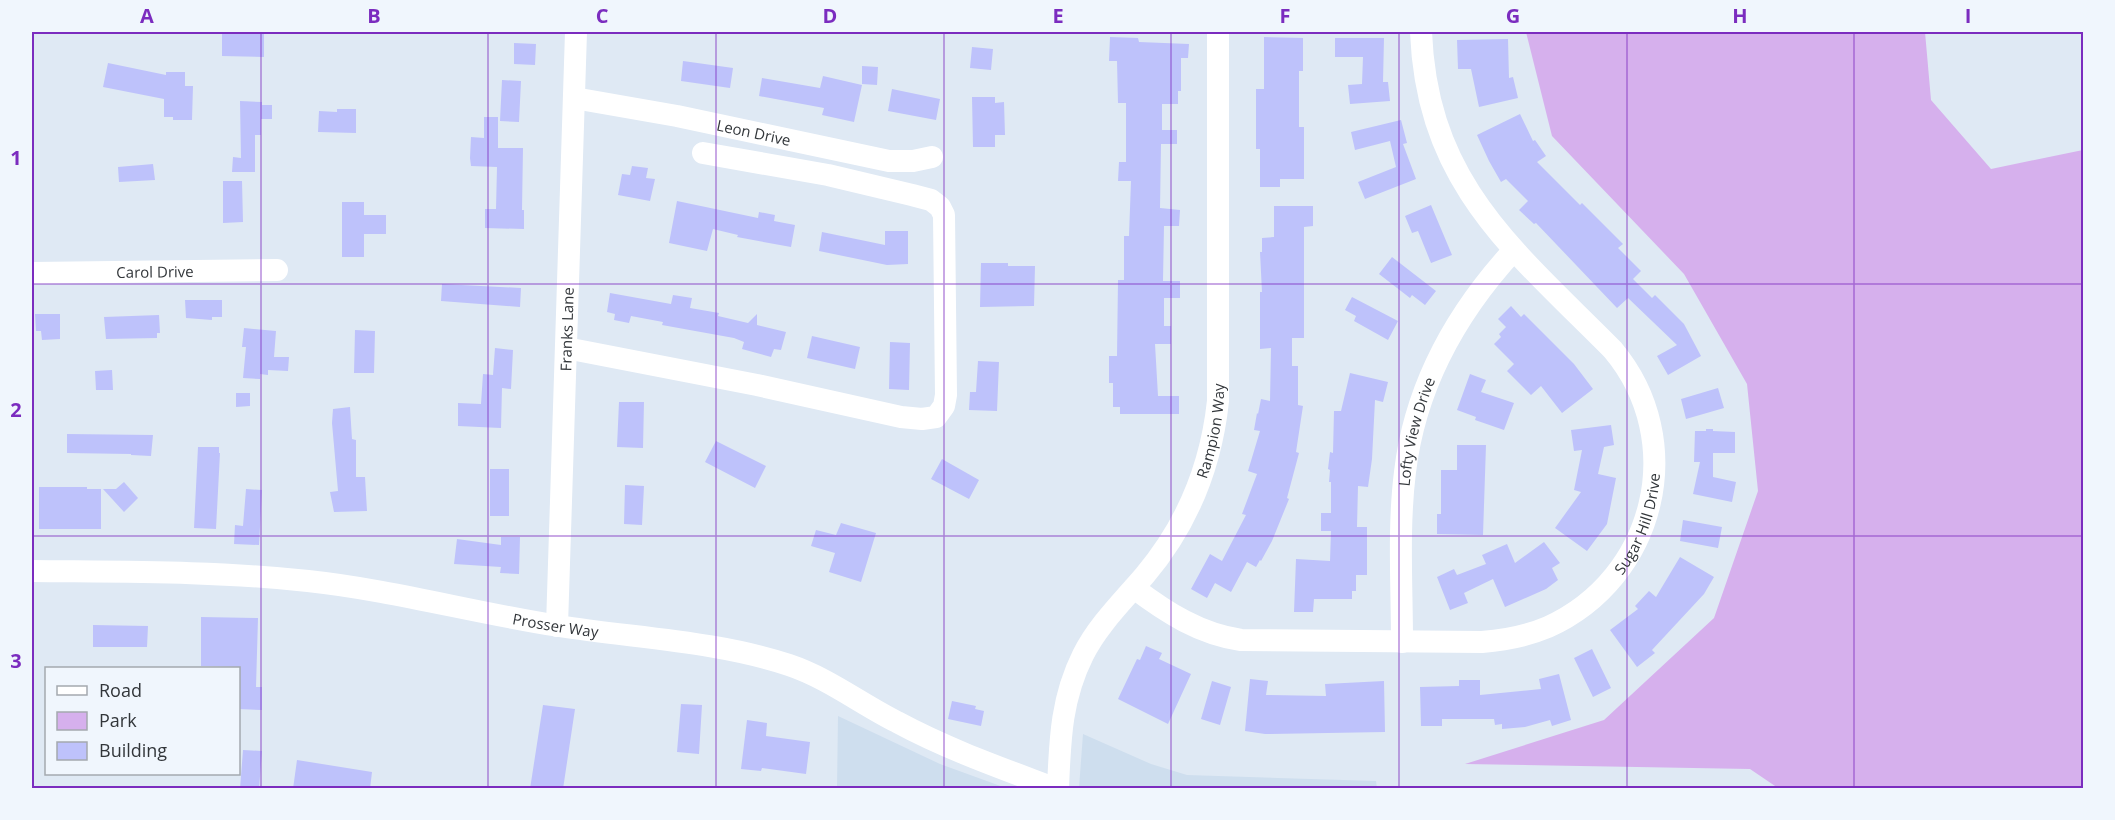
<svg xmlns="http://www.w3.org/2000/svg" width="2115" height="820" viewBox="0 0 2115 820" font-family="'Open Sans',sans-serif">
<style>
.built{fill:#cedeee}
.green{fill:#d6b0ed}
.building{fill:#bec2fb}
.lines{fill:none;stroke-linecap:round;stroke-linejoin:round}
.minor{stroke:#fff;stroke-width:22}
.grid{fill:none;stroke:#7b2cbf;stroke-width:1.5;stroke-opacity:0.55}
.labels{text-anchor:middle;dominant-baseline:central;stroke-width:6;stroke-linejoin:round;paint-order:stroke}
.street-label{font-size:15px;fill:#32363a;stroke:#f0f6fd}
.neatline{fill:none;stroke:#7b2cbf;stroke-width:2}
.grid-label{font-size:20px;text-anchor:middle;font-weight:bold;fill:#7b2cbf}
</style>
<rect width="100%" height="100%" fill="#dfe9f4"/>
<!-- built -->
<path class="built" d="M838 716 940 764 1006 788H837Z
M1083 734 1151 764 1187 775 1376 781 1377 788H1079Z"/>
<!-- green -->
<path class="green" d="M1526 32H1925L1931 100 1991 169 2083 150V788H1778L1750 769 1465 764 1604 720 1714 618 1758 491 1747 384 1684 274 1552 136Z"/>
<!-- building -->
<path class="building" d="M222 33 264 34V57L222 56Z
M1110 37 1138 38 1139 42 1189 44 1188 58H1181V91H1178V104H1162V130H1177V144H1161L1160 208 1180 210 1179 226H1164L1163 281H1180V298H1164V326H1171V344H1155L1158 396H1179V414H1120V407H1113V383H1109V356H1117L1118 280H1124V236H1129L1131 181H1118L1119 162H1126V103H1118L1117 61H1109Z
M1264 37 1303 38V71H1299V127H1304V179H1280V187H1260V149H1256V89H1264Z
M1335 38H1384L1383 82H1388L1390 101 1350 104 1348 85 1362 84 1363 57H1335Z
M1508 39 1509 78 1513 77 1518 98 1479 107 1471 69H1458L1457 40Z
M514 43 536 44 535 65 514 64Z
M972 47 993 49 991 70 970 68Z
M683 61 733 68 730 88 681 81Z
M108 63 166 75V72H185V86H193L192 120H173V117H164V99L103 87Z
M862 66 878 67 877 85 862 84Z
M823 76 862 85 854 122 822 115 824 108 759 96 762 78 820 88Z
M502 80 521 81 519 122 500 121Z
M892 89 940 99 936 120 888 111Z
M972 97H995V103L1004 102 1005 135H995V147H973Z
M240 101 262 102V105H272V119H261V135H255V172H232L233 157 241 158Z
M337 109H356V133L318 132 319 111 337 112Z
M1520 114 1533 141 1535 140 1546 156 1537 162 1580 205 1582 203 1623 244 1618 248 1641 271 1633 279 1652 298 1655 295 1684 324 1701 356 1668 375 1657 356 1677 345 1628 298 1617 308 1536 223 1534 224 1519 210 1528 201 1506 179 1501 182 1489 161 1477 135Z
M484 117H498V148H523L522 210H524V229L485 228V209H496L497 167 471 166 470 158 471 137 484 138Z
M1401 120 1407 143 1403 144 1416 179 1365 199 1358 182 1396 167 1390 141 1355 150 1351 132Z
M153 164 155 180 119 182 118 167Z
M632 166 648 168 646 178 655 179 650 201 618 195 622 174 630 175Z
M223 181H242L243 222 223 223Z
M677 201 758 218 759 212 775 215 774 221 795 225 791 247 737 237 738 235 713 229 707 251 669 243Z
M342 202H364V215H386V234H364V257H342Z
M1431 205 1452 255 1431 263 1418 231 1412 233 1405 216Z
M1274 206H1313V226L1304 227V338H1292V366H1298V405L1303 406 1296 452 1299 453 1287 498 1289 499 1272 541 1261 561 1260 560 1256 567 1247 562 1231 592 1215 583 1207 598 1191 589 1210 554 1222 561 1246 515 1242 514 1257 474 1248 471 1260 431 1254 430 1257 413 1258 414 1261 399 1270 401 1271 348 1260 349V292H1262L1260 252H1262V238L1274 237Z
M885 231H908V264L887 265 819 251 822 232 885 245Z
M1392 257 1436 291 1425 305 1412 295 1410 298 1379 274Z
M981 263H1008V266H1035L1034 306 980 307Z
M442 284 521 288 520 307 441 301Z
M610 293 671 304 673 295 692 298 690 308 719 313 718 316 748 323 757 314V325L786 332 781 350 774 349 771 357 742 349 744 342 734 338 662 325 663 322 631 316 629 323 614 320 615 314 607 312Z
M1352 297 1398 321 1388 340 1354 321 1356 316 1345 310Z
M185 300H222V317H212V320L186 318Z
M1511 306 1521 317 1524 314 1574 364 1593 389 1562 413 1541 386 1531 395 1507 371 1514 364 1494 344 1501 337 1499 334 1506 327 1498 319Z
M35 314H60V339L42 340 41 331H36Z
M159 315 160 333H157V338L106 339 104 317Z
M244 328 276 331 274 357H289L288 371 268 370V375L260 374V379L243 378 246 347H242Z
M355 330 375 331 374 373H354Z
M812 336 860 347 855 369 807 358Z
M890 342 910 343 909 390 889 389Z
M495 348 513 350 511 389 502 388 501 428 458 426V403L481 404 483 374 493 375Z
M978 361 999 362 997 411 969 410 970 392H976Z
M112 370 113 390H96L95 371Z
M1350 373 1388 382 1383 402 1375 400 1372 459 1368 487 1358 486 1357 527H1367V575H1356V591H1352V599H1314L1313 612H1294L1296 559 1330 561 1331 531H1321V513H1331V482H1329L1330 470 1328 469 1330 452 1333 453 1334 411H1341Z
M1470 374 1486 380 1481 392 1514 403 1504 430 1475 420 1476 417 1457 410Z
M1718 388 1724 408 1686 419 1681 399Z
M236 393H250V406L236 407Z
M619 402H644L643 448 617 447Z
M350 407 352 439 356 440V477H365L367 511 334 512 330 492 338 491 332 423 333 409Z
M1611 425 1614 445 1604 447 1598 474 1616 478 1607 524 1587 551 1555 528 1581 492 1574 490 1582 450 1574 451 1571 430Z
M1706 429H1713V431L1735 432V453H1713V477L1736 482 1732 502 1693 494 1700 462H1694L1695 431H1706Z
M67 434 153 435 151 456 131 455V454L67 453Z
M716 441 766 466 755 488 705 462Z
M1457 445H1486L1483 535 1437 534V514H1441V470H1457Z
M198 447H219V453H220L216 529 194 528Z
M942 459 979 480 969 499 931 479Z
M490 469H509V516H490Z
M124 482 138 498 124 512 103 489H116Z
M625 485 644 486 642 525 624 524Z
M39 487H87V489H101V529H39Z
M246 489 262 490 259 545 234 544 235 525 243 526Z
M1683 520 1722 527 1718 548 1680 541Z
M841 523 876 533 861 582 829 572 835 553 811 546 816 530 836 535Z
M501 537H520L519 574 500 573 501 567 454 564 457 539 501 545Z
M1544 542 1560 563 1552 568 1558 580 1546 589 1505 607 1493 579 1464 593 1468 603 1450 610 1437 577 1454 569 1457 575 1486 564 1482 555 1507 544 1515 563Z
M1680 557 1714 577 1704 594 1652 650 1655 653 1637 667 1610 630 1638 609 1635 606 1649 591 1656 597Z
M201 617 258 618 256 687H262V710L238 709V667L201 666Z
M93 625 148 626 147 647H93Z
M1146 646 1162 653 1159 659 1191 674 1168 724 1118 699 1137 659 1140 660Z
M1592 649 1611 688 1593 697 1574 658Z
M1559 674 1571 720 1552 726 1550 720 1525 727 1502 729V724L1495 725 1494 719H1442V726H1421L1420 687 1459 686V680H1480V695L1541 689 1539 679Z
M1250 679 1268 681 1266 695 1326 696 1325 684 1384 681 1385 732 1265 734 1245 731Z
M1212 681 1231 687 1220 725 1201 719Z
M952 701 976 706 975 709 984 711 981 726 948 719Z
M681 704 702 705 699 754 677 752Z
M543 705 575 709 563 789H530Z
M747 720 767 723 766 736 810 742 806 774 762 768 761 771 741 769Z
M243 750 262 751 259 789H240Z
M297 760 372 772 370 789H293Z"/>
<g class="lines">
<!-- minor -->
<g class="minor">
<path id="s1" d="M574 98 677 116 889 161H913L932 157"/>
<path id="s2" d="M32 273 277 270"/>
<path d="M566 348 757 385 901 417 922 419 936 417 944 406 946 395 944 215 940 207 931 200 912 195 828 175 703 153"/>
<path id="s3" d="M32 571C124 572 216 571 308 581 392 590 475 613 559 626 634 638 717 641 789 665 828 678 861 704 897 722 947 749 1001 768 1054 788"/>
<path id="s4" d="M1134 588C1167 613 1200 634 1241 640L1482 642C1505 640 1527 636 1548 627 1656 578 1689 441 1613 350 1514 250 1427 184 1421 32"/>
<path id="s5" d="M557 626 576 32"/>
<path id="s6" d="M1402 642C1402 586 1398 528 1405 472 1415 387 1456 313 1514 250"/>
<path id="s7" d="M1058 788C1060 740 1061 699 1083 655 1098 625 1123 601 1145 575 1187 525 1211 467 1218 401V32"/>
</g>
</g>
<!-- grid -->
<path class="grid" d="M261 32V788M488 32V788M716 32V788M944 32V788M1171 32V788M1399 32V788M1627 32V788M1854 32V788M32 284H2084M32 536H2084"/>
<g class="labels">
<!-- street labels -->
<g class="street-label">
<text stroke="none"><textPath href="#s1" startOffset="183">Leon Drive</textPath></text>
<text stroke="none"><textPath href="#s2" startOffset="123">Carol Drive</textPath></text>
<text stroke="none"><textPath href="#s5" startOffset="297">Franks Lane</textPath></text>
<text stroke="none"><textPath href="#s7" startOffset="399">Rampion Way</textPath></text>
<text stroke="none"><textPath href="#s6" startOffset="212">Lofty View Drive</textPath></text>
<text stroke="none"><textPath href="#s4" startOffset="572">Sugar Hill Drive</textPath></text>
<text stroke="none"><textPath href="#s3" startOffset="528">Prosser Way</textPath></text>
</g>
</g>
<!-- border -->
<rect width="2115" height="820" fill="none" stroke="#f0f6fd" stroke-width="66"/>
<!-- legend -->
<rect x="45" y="667" width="195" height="108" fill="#f0f6fd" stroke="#a4a9af" stroke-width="1.5"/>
<rect x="57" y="686" width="30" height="9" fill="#ffffff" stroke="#a4a9af" stroke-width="1.5"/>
<text x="99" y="697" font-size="18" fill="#32363a">Road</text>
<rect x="57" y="712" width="30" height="18" fill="#d6b0ed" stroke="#a4a9af" stroke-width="1.5"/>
<text x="99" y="727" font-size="18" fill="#32363a">Park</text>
<rect x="57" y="742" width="30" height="18" fill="#bec2fb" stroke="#a4a9af" stroke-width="1.5"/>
<text x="99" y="757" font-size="18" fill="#32363a">Building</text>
<rect x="33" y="33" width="2049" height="754" class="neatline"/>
<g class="grid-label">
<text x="147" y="23">A</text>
<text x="374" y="23">B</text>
<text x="602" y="23">C</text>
<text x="830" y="23">D</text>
<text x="1058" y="23">E</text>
<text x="1285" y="23">F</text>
<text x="1513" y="23">G</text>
<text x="1740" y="23">H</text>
<text x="1968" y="23">I</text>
<text x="16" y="165">1</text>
<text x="16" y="417">2</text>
<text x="16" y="668">3</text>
</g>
</svg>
